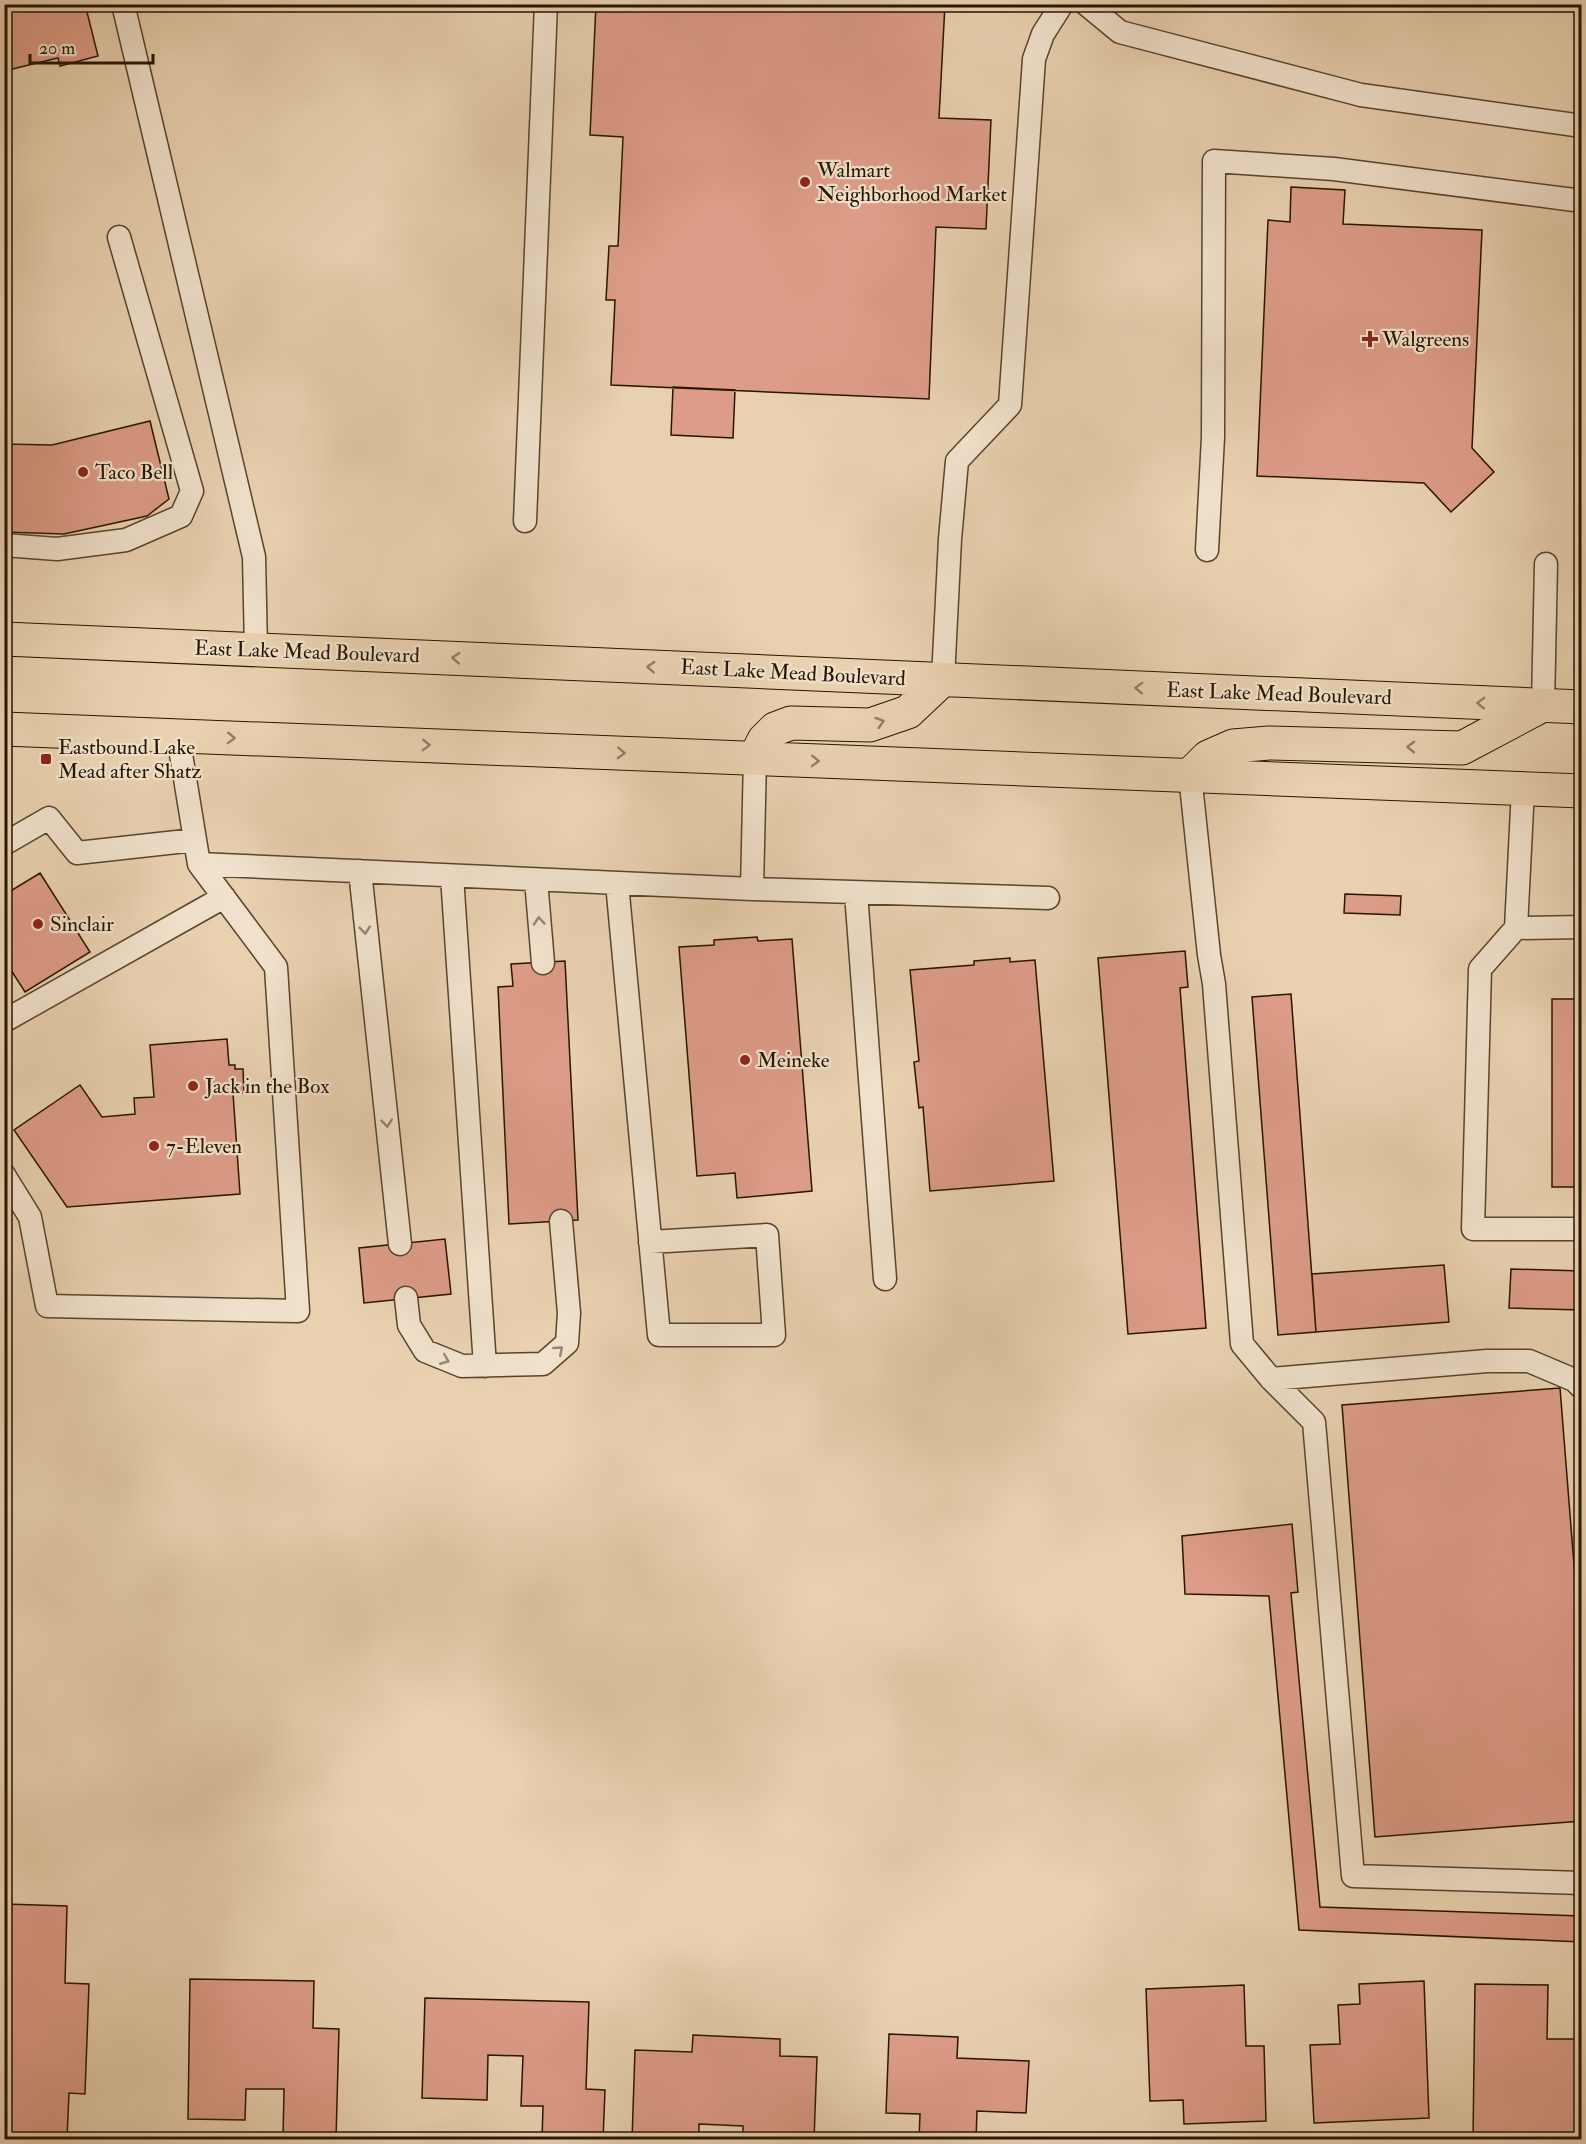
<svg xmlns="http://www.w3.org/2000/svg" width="1586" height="2144" viewBox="0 0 1586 2144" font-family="'IM FELL Double Pica',serif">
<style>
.building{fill:#dd9c87;stroke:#271501;stroke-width:1.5}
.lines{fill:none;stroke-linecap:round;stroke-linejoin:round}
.service-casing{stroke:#58442d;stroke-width:25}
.primary-casing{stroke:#271501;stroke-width:35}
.service{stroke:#f1e1cc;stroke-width:22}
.primary{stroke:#e9d1b0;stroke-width:33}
.oneway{stroke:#927c61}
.oneway2{stroke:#968571}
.poi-dot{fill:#8f2418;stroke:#f1e1cc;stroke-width:2}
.labels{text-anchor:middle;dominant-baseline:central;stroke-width:4.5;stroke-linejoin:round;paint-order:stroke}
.poi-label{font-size:21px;fill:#271501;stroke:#f1e1cc;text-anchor:start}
.street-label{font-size:21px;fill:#271501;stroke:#f1e1cc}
</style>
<rect width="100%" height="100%" fill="#e9d1b0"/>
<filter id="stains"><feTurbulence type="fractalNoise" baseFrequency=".00333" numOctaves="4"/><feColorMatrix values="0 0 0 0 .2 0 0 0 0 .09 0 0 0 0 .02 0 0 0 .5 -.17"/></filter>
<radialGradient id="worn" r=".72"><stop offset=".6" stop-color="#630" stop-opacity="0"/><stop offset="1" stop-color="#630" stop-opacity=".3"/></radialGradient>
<!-- building -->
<path class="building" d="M4 4H85L98 56 60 66 58 58 4 71Z
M596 4H945L939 118 991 120 986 229 936 227 929 399 611 385 615 300H606L609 246H618L623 137 590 135Z
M1291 187 1345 190 1343 224 1482 230 1472 448 1494 472 1451 512 1424 483 1257 476 1268 220 1290 222Z
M673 387 735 390 733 438 671 435Z
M150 421 169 499 147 516 64 534 4 532V444L52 445Z
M40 873 90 952 25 992 4 959V895Z
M1345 894 1401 896 1400 915 1344 913Z
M757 937 758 941 792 939 812 1191 737 1198 735 1173 697 1176 679 947 714 945V940Z
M1185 951 1188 987 1180 988 1206 1328 1128 1334 1098 958Z
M1010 958V962L1035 960 1054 1181 930 1191 923 1107 919 1108 914 1062 919 1061 910 970 974 965V961Z
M565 961 578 1220 509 1224 498 987 513 986 511 964Z
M1575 991H1582V1187H1552V999H1575Z
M1291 994 1316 1332 1278 1335 1252 997Z
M227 1039 229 1065H235V1069H243L244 1093H233L240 1194 67 1207 14 1130 80 1085 102 1117 135 1114 134 1098 154 1097 150 1045Z
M445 1239 451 1294 364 1303 359 1248Z
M1444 1265 1449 1322 1316 1332 1312 1274Z
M1511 1269 1582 1271V1310L1509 1308Z
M1560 1388 1582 1666V1821L1375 1837 1342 1405Z
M1292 1524 1298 1592 1291 1593 1320 1907 1582 1916V1942L1299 1930 1269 1596 1185 1594 1182 1536Z
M5 1904 67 1906 65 1983 89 1984 85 2094 69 2093 67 2139 4 2137Z
M190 1979 314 1981 313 2028 339 2029 336 2139 283 2138 284 2089H246L245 2120 188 2119Z
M1424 1981 1429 2118 1314 2123 1310 2045 1340 2044 1338 2005 1360 2004 1359 1984Z
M1475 1984 1548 1985 1547 2039H1582V2140L1473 2139Z
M1244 1985 1246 2046H1264L1266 2121 1184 2124 1183 2100 1150 2101 1146 1989Z
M425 1998 589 2002 586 2089 605 2090 603 2140H542L543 2106H521L523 2056 488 2055 487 2100 422 2098Z
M889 2034 958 2037 957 2058 1029 2061 1026 2113 977 2111 976 2140H919L920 2114 886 2113Z
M693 2035 780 2039V2056L817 2057 814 2140H743V2126L699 2124V2140H632L635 2050 692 2052Z"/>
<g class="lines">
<!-- service casing -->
<g class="service-casing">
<path id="service" d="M123 4 254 557 256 649
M1086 4 1120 32 1361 95 1582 126
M525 521 546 4
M4 545 57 549 126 540 181 516 192 491 119 237
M1207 550 1213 437 1214 161 1334 169 1582 201
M943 679 950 539 957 461 1010 405 1034 59 1043 34 1062 4
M1543 706 1546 564
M178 736 199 864 752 889
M755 758 752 889 1048 898
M1190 775 1209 955 1214 984 1242 1344 1271 1379 1314 1422 1353 1876 1582 1883
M1523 789 1516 928 1582 927
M4 844 49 818 77 853 195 840
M360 871 400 1244
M452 876 485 1366
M536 880 543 963
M617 883 659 1335H774L767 1235 650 1242
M856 893 885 1279
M1516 928 1480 969 1473 1229H1582
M4 1021 224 897
M4 1175 30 1217 47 1306 298 1311 276 967 199 864
M406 1298 409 1325 425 1351 462 1366 543 1364 567 1343 569 1313 561 1221
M1271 1379 1487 1361H1529L1574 1380 1582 1388"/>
</g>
<!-- primary casing -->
<g class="primary-casing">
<path id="primary" d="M4 639 1582 707
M4 729 1582 791
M755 758 764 740 775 729 791 723 870 725 908 712 943 679
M1190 775 1208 757 1233 746 1269 743 1462 748 1541 706"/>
</g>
<!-- service -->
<use href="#service" class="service"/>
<!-- primary -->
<use href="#primary" class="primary"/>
</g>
<!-- one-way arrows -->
<defs><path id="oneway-chevron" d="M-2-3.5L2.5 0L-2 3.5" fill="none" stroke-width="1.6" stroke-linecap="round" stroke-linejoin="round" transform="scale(1.5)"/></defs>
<g class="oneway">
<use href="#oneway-chevron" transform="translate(456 658) rotate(-177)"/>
<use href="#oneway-chevron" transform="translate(651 667) rotate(-177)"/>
<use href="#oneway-chevron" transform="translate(1139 688) rotate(-178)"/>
<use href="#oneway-chevron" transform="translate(1481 703) rotate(-178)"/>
<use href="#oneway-chevron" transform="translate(880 722) rotate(-18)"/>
<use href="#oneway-chevron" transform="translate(231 738) rotate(2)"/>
<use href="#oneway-chevron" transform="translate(426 745) rotate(2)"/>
<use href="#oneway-chevron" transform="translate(1411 747) rotate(-179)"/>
<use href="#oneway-chevron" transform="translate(621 753) rotate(2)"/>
<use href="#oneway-chevron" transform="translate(815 761) rotate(2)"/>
</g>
<g class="oneway2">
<use href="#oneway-chevron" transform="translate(539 921) rotate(-95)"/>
<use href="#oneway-chevron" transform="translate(365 930) rotate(84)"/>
<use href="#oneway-chevron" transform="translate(387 1123) rotate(84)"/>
<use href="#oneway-chevron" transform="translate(559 1350) rotate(-41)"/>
<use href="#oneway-chevron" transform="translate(445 1360) rotate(22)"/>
</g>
<!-- markers -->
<g class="poi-dot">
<circle cx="805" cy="182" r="6"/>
<path d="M1367 330h6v6h6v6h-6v6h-6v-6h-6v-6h6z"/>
<circle cx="83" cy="472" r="6"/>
<rect x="40" y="753" width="12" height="12" rx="3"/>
<circle cx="38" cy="924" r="6"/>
<circle cx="745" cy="1060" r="6"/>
<circle cx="193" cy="1086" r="6"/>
<circle cx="154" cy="1146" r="6"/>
</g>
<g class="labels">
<!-- poi labels -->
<g class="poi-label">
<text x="817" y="170">Walmart<tspan x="817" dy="24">Neighborhood Market</tspan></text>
<text x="1382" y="339">Walgreens</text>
<text x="95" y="472">Taco Bell</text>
<text x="58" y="747">Eastbound Lake<tspan x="58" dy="24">Mead after Shatz</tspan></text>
<text x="50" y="924">Sinclair</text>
<text x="757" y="1060">Meineke</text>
<text x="205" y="1086">Jack in the Box</text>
<text x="166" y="1146">7-Eleven</text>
</g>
<!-- street labels -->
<g class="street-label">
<text transform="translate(307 652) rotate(2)">East Lake Mead Boulevard</text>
<text transform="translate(793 673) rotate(3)">East Lake Mead Boulevard</text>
<text transform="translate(1279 694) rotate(2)">East Lake Mead Boulevard</text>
</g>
</g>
<!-- margin -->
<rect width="1586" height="2144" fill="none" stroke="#e9d1b0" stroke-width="24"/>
<rect x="6" y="6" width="1574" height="2132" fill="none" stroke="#271501" stroke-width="3"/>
<rect x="12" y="12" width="1562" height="2120" fill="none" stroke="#271501" stroke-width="1.5"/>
<!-- scale -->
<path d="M30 54v9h123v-9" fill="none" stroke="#271501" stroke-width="3"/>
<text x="39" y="54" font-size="18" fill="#271501" stroke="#f1e1cc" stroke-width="4.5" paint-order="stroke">20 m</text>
<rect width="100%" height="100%" filter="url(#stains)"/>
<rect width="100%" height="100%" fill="url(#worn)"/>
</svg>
